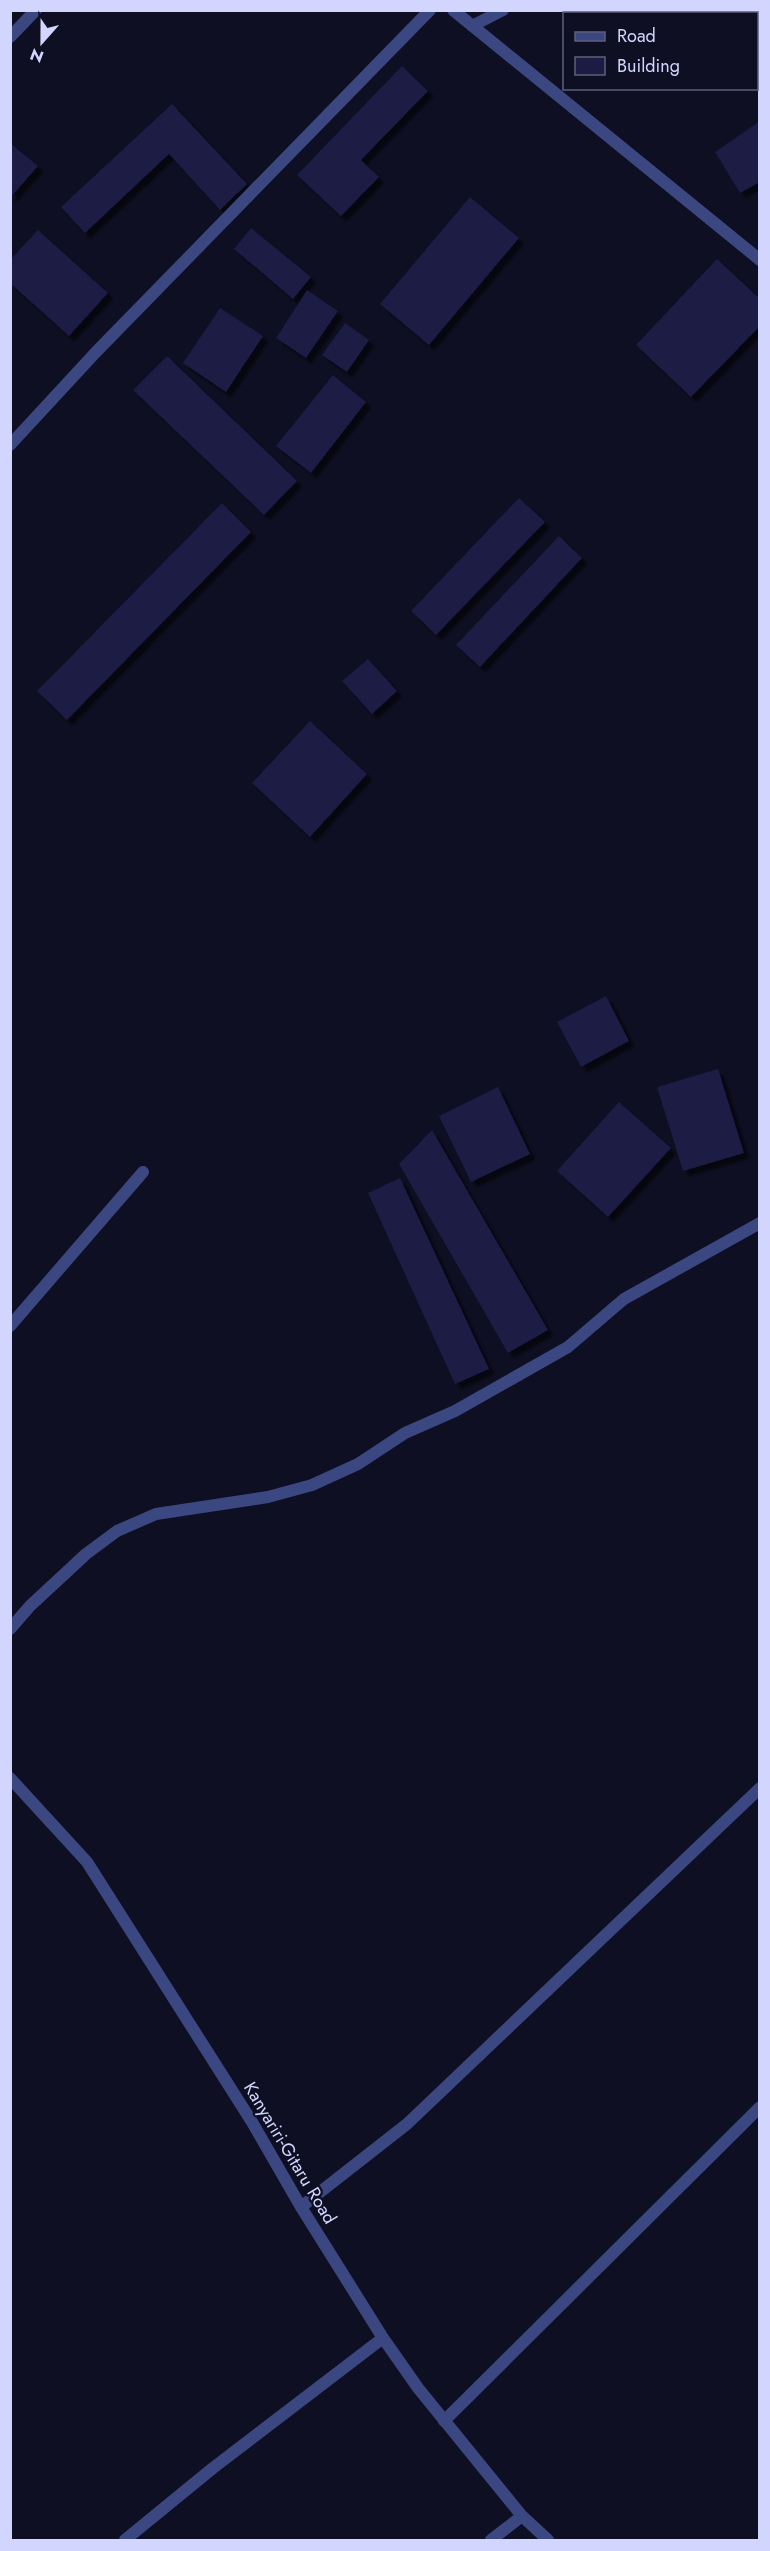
<svg xmlns="http://www.w3.org/2000/svg" width="770" height="2551" viewBox="0 0 770 2551" font-family="Jost,sans-serif">
<style>
.building{fill:#1b1b44;filter:url(#shadow)}
.lines{fill:none;stroke-linecap:round;stroke-linejoin:round}
.service{stroke:#3b4781;stroke-width:12}
.minor{stroke:#3b4781;stroke-width:12}
.labels{text-anchor:middle;dominant-baseline:central;stroke-width:4.5;stroke-linejoin:round;paint-order:stroke}
.street-label{font-size:18px;fill:#d2d6fe;stroke:#0f0f23}
</style>
<defs>
<filter id="shadow"><feDropShadow dx="5.5" dy="5.5" stdDeviation="1.5" flood-color="#0009"/></filter>
</defs>
<rect width="100%" height="100%" fill="#0f0f23"/>
<!-- building -->
<path class="building" d="M402 66 428 91 361 160 379 177 341 216 297 175Z
M172 104 247 184 220 210 169 154 85 233 61 207Z
M760 121V182L740 193 715 152Z
M10 143 38 166 10 198Z
M470 197 519 238 429 345 380 304Z
M251 228 311 277 293 299 234 249Z
M38 230 108 293 69 336 10 283V260Z
M717 259 760 299V326L691 397 636 345Z
M307 290 338 311 306 358 276 338Z
M220 308 263 336 226 392 183 363Z
M345 323 369 340 347 372 322 355Z
M167 356 297 481 264 515 133 390Z
M333 375 366 402 311 473 276 446Z
M519 498 545 522 436 635 411 611Z
M222 503 251 532 67 720 37 691Z
M559 536 582 558 480 667 456 645Z
M368 659 397 691 372 714 342 681Z
M310 721 367 774 310 837 252 783Z
M606 996 629 1041 581 1067 557 1022Z
M718 1069 744 1153 683 1171 657 1087Z
M498 1087 530 1154 471 1182 439 1116Z
M619 1102 671 1148 608 1217 557 1171Z
M432 1130 548 1330 508 1353 399 1164Z
M400 1178 489 1369 455 1384 368 1193Z"/>
<g class="lines">
<!-- service -->
<path class="service" d="M444 2421 760 2107"/>
<!-- minor -->
<path class="minor" d="M453 10 760 260
M472 26 503 10
M10 37 36 10
M10 445 96 352 430 10
M10 1326 143 1172
M10 1629 30 1606 86 1554 117 1531 156 1514 268 1497 312 1485 358 1464 405 1433 455 1411 568 1347 624 1299 760 1223
M10 1778 87 1862 252 2122 301 2207 383 2338 418 2388 522 2516 548 2540
M301 2207 407 2124 760 1788
M125 2540 213 2468 383 2338
M491 2540 522 2516"/>
</g>
<g class="labels">
<!-- street labels -->
<g class="street-label">
<text transform="translate(290 2153) rotate(59)">Kanyariri-Gitaru Road</text>
</g>
</g>
<!-- border -->
<rect width="770" height="2551" fill="none" stroke="#d2d6fe" stroke-width="24"/>
<!-- legend -->
<rect x="563" y="12" width="195" height="78" fill="#0f0f23" stroke="#5d5f7b" stroke-width="1.5"/>
<rect x="575" y="32" width="30" height="9" fill="#3b4781" stroke="#5d5f7b" stroke-width="1.5"/>
<text x="617" y="42" font-size="18" fill="#d2d6fe">Road</text>
<rect x="575" y="57" width="30" height="18" fill="#1b1b44" stroke="#5d5f7b" stroke-width="1.5"/>
<text x="617" y="72" font-size="18" fill="#d2d6fe">Building</text>
<!-- north arrow -->
<g transform="translate(42 42) rotate(201)" stroke="#0f0f23" stroke-width="4.5" paint-order="stroke">
<path d="M0-4.5L10 22L0 15L-10 22Z" fill="#d2d6fe"/>
<text y="-9" font-size="16" font-weight="bold" text-anchor="middle" fill="#d2d6fe">N</text>
</g>
</svg>
